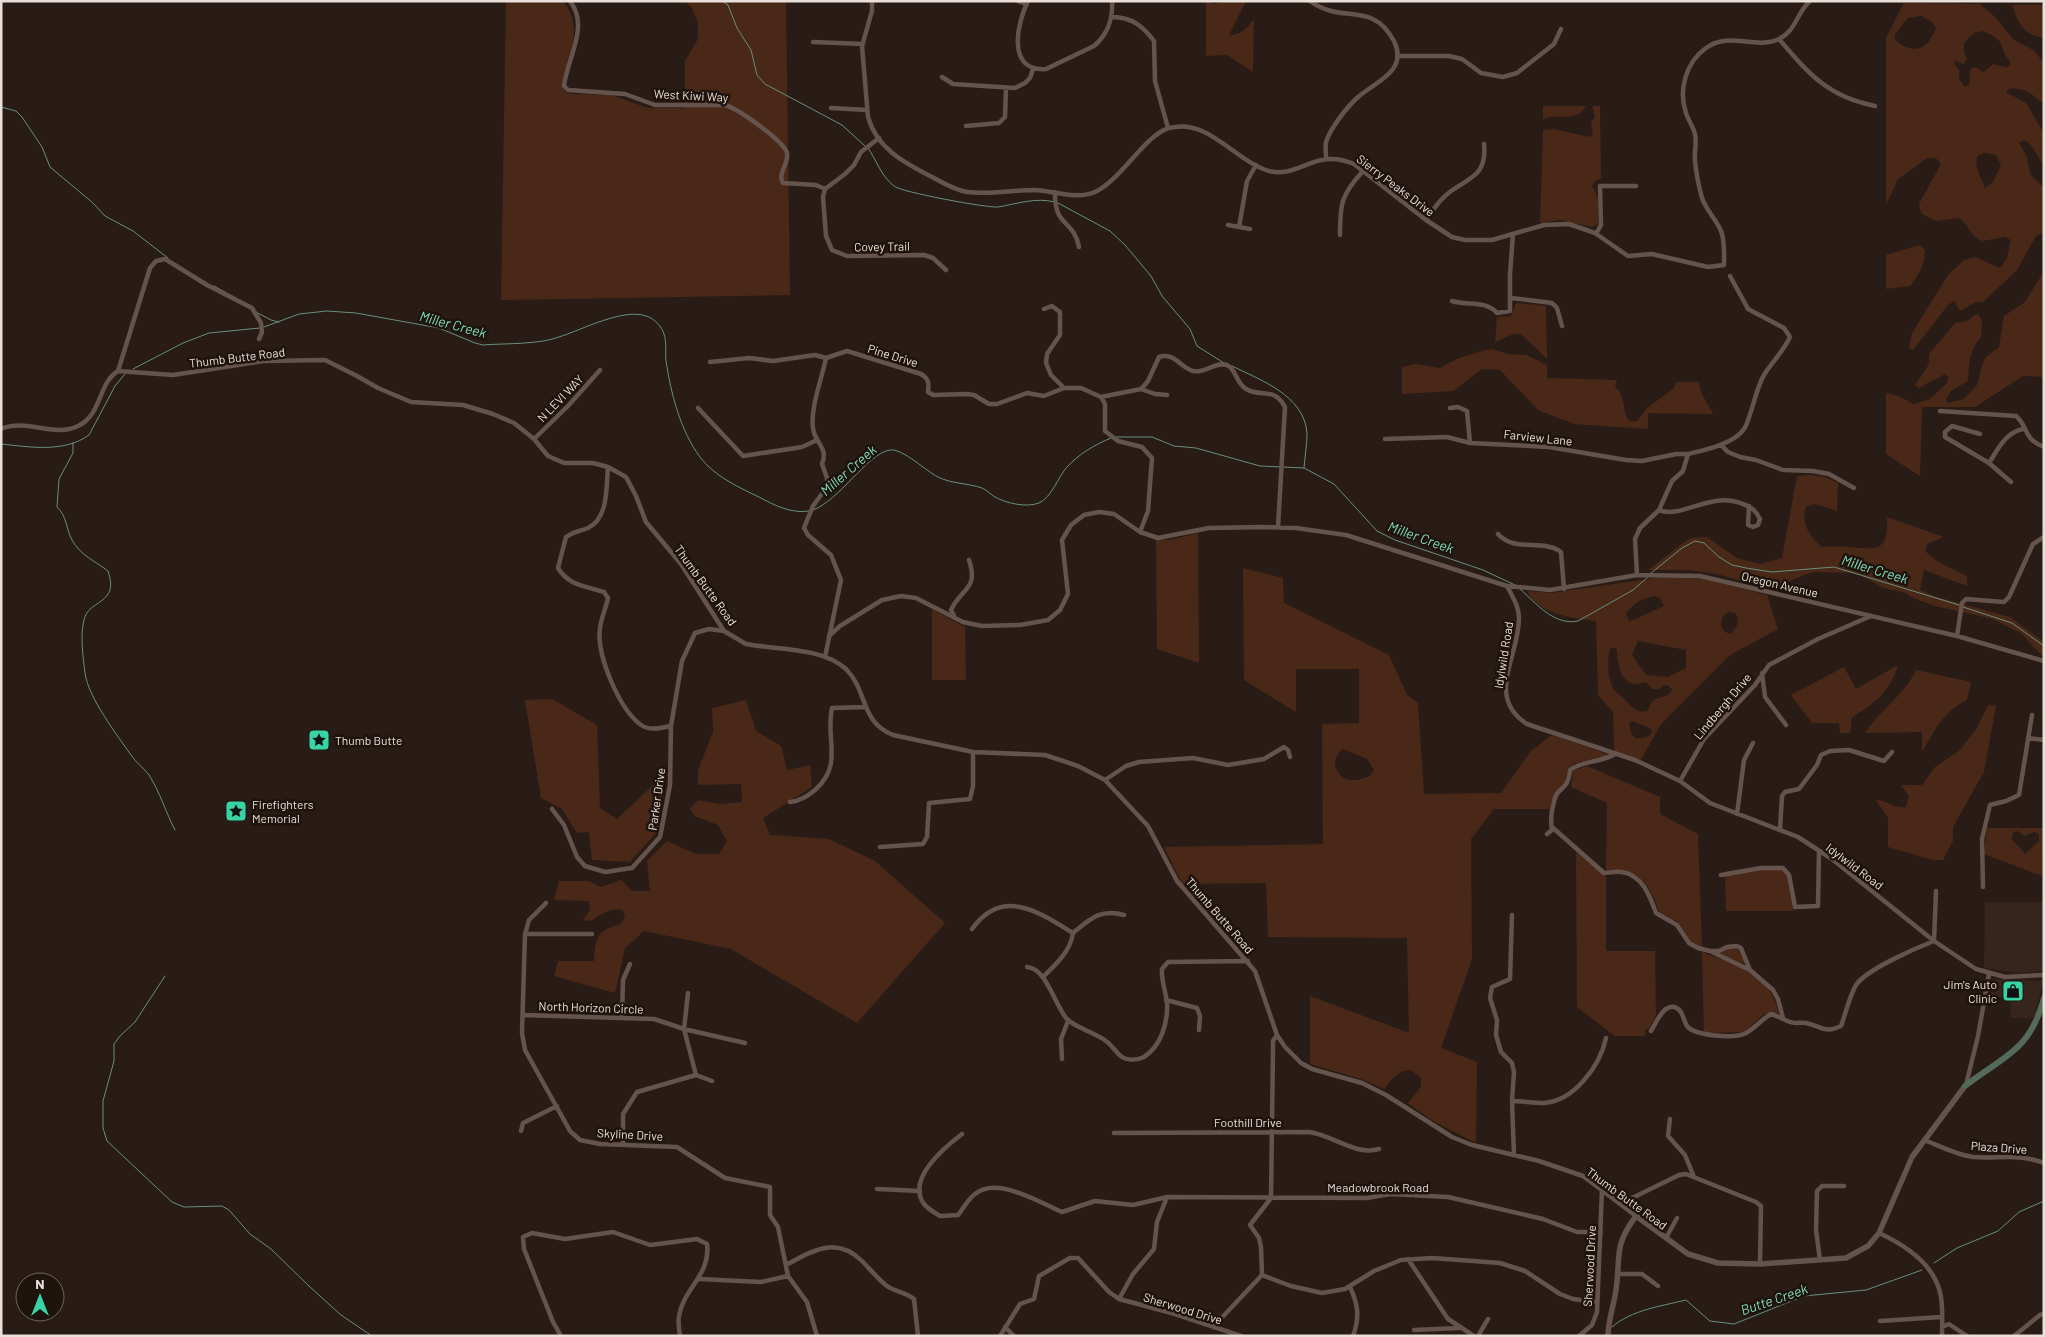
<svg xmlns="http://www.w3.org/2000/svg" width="2045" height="1337" viewBox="0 0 2045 1337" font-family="Barlow,sans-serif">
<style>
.built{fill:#37241c}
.green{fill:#492817;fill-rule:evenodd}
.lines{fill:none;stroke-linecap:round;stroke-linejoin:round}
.stream{stroke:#688f7f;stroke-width:1}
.minor{stroke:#64544d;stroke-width:4.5}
.tertiary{stroke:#64544d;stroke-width:5.5}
.secondary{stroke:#546a5a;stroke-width:6}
.labels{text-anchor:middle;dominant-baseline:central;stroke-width:5;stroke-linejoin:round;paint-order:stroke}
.street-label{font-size:12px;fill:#e9e0dc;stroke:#1f130d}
.poi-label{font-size:12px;fill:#e9e0dc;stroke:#1f130d;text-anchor:start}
.water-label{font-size:14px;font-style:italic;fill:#81ddbb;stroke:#1f130d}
</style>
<rect width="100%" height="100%" fill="#291c16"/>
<!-- built -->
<path class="built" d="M1985 902H2044V971L2020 973 1984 968Z
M1992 979 2043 981 2034 1018H2010L2011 999 1988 995Z"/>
<!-- green -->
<path class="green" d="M506 1H563C584 25 569 58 562 85L565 92 572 94 611 95 648 108H685V61L698 39V23L692 8 685 1H786L790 295 501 300Z
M1206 1 1215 4 1225 1H1246L1229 35C1240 36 1248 27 1254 19L1253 72 1227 55 1206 56Z
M1904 3 1980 4 1994 16 2014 40 2035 51 2044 64V104C2033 95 2024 86 2008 89L2006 92 2026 103 2044 133V166L2031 145 2024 140 2019 143 2027 157 2030 174 2044 188V232L2036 236 2017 270 1983 302H1976L1960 311 1954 301 1948 305 1913 350 1909 348 1912 333 1948 275 1964 260 1975 257 2000 268 2007 258 2011 240 2005 237 1982 241C1968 234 1970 227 1960 218L1935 221 1921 213 1919 204 1941 164 1936 158H1927L1898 179 1886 205V38ZM1921 16 1931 21 1936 28C1927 51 1914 55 1895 40V34L1908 18ZM1982 31C2010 42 1996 46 2010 61V66L2006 67 1993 64 1984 72 1974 67 1970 70 1969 85 1965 87 1959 79V70L1954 64 1955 60 1963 64 1967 60 1964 52V43L1974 33ZM1986 153 1996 155 2001 165 1993 182 1985 188C1981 176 1973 167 1978 155Z
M2012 5H2044V38C2023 35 2018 23 2012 5Z
M1543 106H1586C1576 123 1559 113 1543 119Z
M1592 106H1600L1601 178 1595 181 1592 186 1598 198V224L1591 227 1560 220 1540 223 1543 130 1554 129 1590 137 1593 134 1591 124 1595 116Z
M1920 245 1925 250C1925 265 1919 274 1910 286L1886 289V255Z
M2044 271V377L2023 376 1975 407H1922L1920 476 1886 454V393L1899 396 1913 404 1930 399 1947 383 1948 377 1945 374 1919 388 1915 385 1929 364V354L1955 323 1968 321 1974 315H1979L1982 321 1981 337C1969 351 1969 363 1968 381L1951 391 1946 399 1948 403 1964 399 1977 385 1982 365 1986 357 1999 347 2004 316 2025 302Z
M1516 303 1546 306 1547 359 1521 334H1513L1495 342 1497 317 1511 316Z
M1492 349 1508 354 1526 355 1547 365V378L1617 380 1615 387C1627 396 1621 411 1629 421H1637L1647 408 1673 389 1677 382H1699L1701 392 1713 414 1648 413V429L1574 424 1538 410 1500 370 1482 369 1453 391 1402 394V367L1415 364 1440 368C1454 359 1475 352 1492 349Z
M1810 475 1825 477 1838 483 1837 511 1815 504 1806 507C1800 523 1810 536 1821 547 1830 547 1840 546 1849 547 1879 550 1888 551 1887 517L1944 537 1927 544 1925 551 1938 562 1967 576V586L1924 570 1920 590 1937 597 2010 617 2044 642V658L2021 633 1993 619 1935 606 1911 597 1906 593 1884 588 1856 573 1812 572 1769 589 1717 574 1689 570H1648L1690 538 1707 537 1737 558 1760 564 1782 558 1797 476Z
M1198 533 1199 663 1157 649 1156 540H1170Z
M1243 568 1283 578 1284 603 1389 655 1407 695 1418 703 1424 794 1501 793 1531 751 1552 735 1610 755 1606 758 1576 763 1568 768 1565 782 1550 809H1494L1471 839 1472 959 1441 1048 1477 1062 1476 1143 1433 1121 1408 1103 1421 1087V1078L1411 1070C1398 1070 1392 1079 1384 1089L1361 1079 1310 1064V996L1409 1033 1407 938 1268 937 1266 883 1182 884 1164 847 1323 844 1322 724 1359 723V669H1296V712L1244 680ZM1343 749 1367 759 1374 770 1370 776C1365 778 1359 780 1354 780 1336 781 1328 759 1343 749Z
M1663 577 1706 579 1767 595 1778 629 1730 655 1661 724 1641 760 1614 752 1613 712 1598 695 1596 621C1573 618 1539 615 1527 591L1551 593ZM1655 596 1660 598 1664 606C1654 610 1636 620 1629 621L1626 614C1634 602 1642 599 1655 596ZM1728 612 1735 613C1741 621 1736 628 1731 634L1725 632 1721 626 1722 617ZM1638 641 1686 650V668L1668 677 1646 675 1632 655ZM1613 647 1617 650C1617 668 1623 691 1646 682L1652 689H1659L1664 685 1669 686 1672 690 1668 695 1653 700 1647 711C1635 713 1632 707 1624 699 1622 696 1618 694 1615 691 1607 680 1607 662 1610 649ZM1632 721 1650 728 1652 732C1649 738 1642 739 1636 738L1632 735 1629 723Z
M932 609 965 627 966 680H932Z
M1898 665C1891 690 1874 705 1852 717L1850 733H1840L1839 723H1812L1791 695 1844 667 1856 689Z
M1916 670 1971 682 1967 700C1945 710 1934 731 1922 752V732L1865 733C1880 710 1905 694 1916 670Z
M552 699 597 725 600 808 617 819 665 774 657 832 630 862 592 860 589 832 577 833 562 809 541 798 525 700Z
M746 700 756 731 781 746 787 770 810 765 812 787 763 818 770 835 829 839 875 861 945 923 857 1023 731 949 644 931 625 948 615 993 554 976 558 961H594C595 938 597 930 621 924L625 916 623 910C609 908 602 914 591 921L583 920 590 910 589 901 554 900 559 881H589L601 887 621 880 632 891H650L647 861 667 841 696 854H719L727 841 718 825 695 816 690 809 698 800 721 804 742 802 741 784 698 785V770L713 732 712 708Z
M1988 705 1996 706 1984 772 1953 827V841L1943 860H1932L1888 847V818L1876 800C1887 800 1895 809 1906 807L1909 797 1901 785H1922L1935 767 1959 751 1977 728Z
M1587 766 1660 797V814L1698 834 1702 948 1690 941 1678 922 1659 912C1650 883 1638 868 1606 871L1607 803 1571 787 1573 771Z
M1987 828H2044L2042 876 1984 854ZM2017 831 2025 836 2034 832 2039 834V841L2025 854 2011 838 2014 832Z
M1576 852 1606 876V951H1655L1656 1015 1649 1029H1645V1036H1615L1577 1007Z
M1760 869 1782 870 1787 875 1793 911H1726L1725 876Z
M1736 948 1743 953 1745 964 1720 954 1727 949Z
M1702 952C1736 965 1770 973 1779 1013L1764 1014 1744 1032 1704 1033Z"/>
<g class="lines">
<!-- stream -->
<path class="stream" d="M722 1 728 5 737 28 751 50 757 75 765 84 842 125 865 146
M1 107 16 111 22 117 42 147 50 167 93 203 105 216 133 231 168 258
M868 148C877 161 881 176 894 186 900 192 987 208 998 207 1017 204 1035 197 1055 202
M1058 203 1110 231 1125 245 1151 276 1162 296 1190 329 1197 346 1224 363
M214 286 234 297
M256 312 271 320 279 322
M264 327 299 314 327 311 356 313 439 328 475 343 483 345C508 343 539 345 562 336 583 329 624 308 646 316 654 318 662 327 664 334 667 343 665 352 666 361 671 393 680 430 700 457 714 476 738 487 759 497 774 505 791 514 809 511
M1232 366C1260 380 1304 395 1307 433 1307 444 1305 456 1304 468
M133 369 183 343 209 333 260 328
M1117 437H1152L1174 446 1196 448 1260 466 1304 468 1334 484 1377 531 1395 540 1483 570 1515 585
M73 443V453L59 479 57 507C67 516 66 529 72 540 80 555 95 561 108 571 120 605 88 599 84 620 80 635 83 657 85 673 88 697 117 735 131 755 136 763 144 768 149 775 160 792 166 813 175 830
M1 444C30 447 64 453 89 435L115 386 125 374
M813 510C839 501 868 453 890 450 902 448 926 471 938 477 952 484 968 483 982 488 987 490 990 494 995 497 1006 503 1026 508 1039 503 1052 497 1058 477 1067 467 1079 454 1094 445 1111 438
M1651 573 1682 548 1695 541 1704 543 1719 557 1732 565 1746 568 1772 572 1834 567 1959 605
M1520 589C1536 603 1554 626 1578 621L1633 590 1649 576
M1963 607 2012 623 2044 646
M165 976 135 1022 120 1036 114 1044V1061L103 1101V1128L107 1141 172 1202 184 1207 222 1206 229 1210 250 1234 271 1249 310 1287 341 1315 372 1336
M1934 1263 1957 1248 1998 1231 2019 1212 2044 1201
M1612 1327C1631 1310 1662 1306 1686 1300L1710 1321 1734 1324 1804 1296 1866 1290 1922 1270
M1602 1336 1603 1335"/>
<!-- minor -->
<path class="minor" d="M570 1C590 27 567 58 564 86L568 90 625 94 655 105H725C737 108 784 141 787 153 789 165 777 173 783 183L816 185 825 189
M872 1V11L862 46 868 117C877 149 905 163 932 177 943 183 954 190 967 192 989 195 1012 190 1035 190 1054 191 1077 200 1095 192 1121 180 1145 135 1169 128 1207 118 1232 157 1263 169 1298 183 1312 146 1354 164L1426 220 1452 237 1465 240H1492L1544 225 1569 224 1595 233 1628 256 1652 254 1708 267 1724 265C1724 255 1725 240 1721 231 1716 219 1706 210 1702 198 1699 187 1696 171 1695 161 1694 152 1697 143 1695 134 1693 126 1688 120 1686 113 1678 90 1686 62 1706 48 1729 31 1755 50 1779 39 1796 31 1797 12 1810 1
M1018 1 1027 4
M1028 1C1017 23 1006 72 1046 69L1094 46C1108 34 1113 20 1112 1
M1310 1C1343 25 1372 0 1394 41 1409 72 1374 82 1357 98 1346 108 1330 129 1326 142 1325 147 1326 153 1326 158
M1113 17C1131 17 1143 26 1154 41L1155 81 1168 128
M1779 39C1809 74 1828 97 1875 106
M813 42 863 44
M1397 56H1449L1462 59 1481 73 1503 77 1517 73 1554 44 1561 29
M942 77 953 84 1015 88 1025 83 1030 78 1033 69
M831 108 867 110
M966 126 999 123 1005 117 1006 88
M879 138 861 152 854 165 845 174 825 189 823 197 826 236 832 250 847 256 924 255 933 258 946 270
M1055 192C1054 228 1074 219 1079 247
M1426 220C1433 209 1440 199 1451 191 1472 177 1487 174 1484 144
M1228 225 1250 229
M1239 227 1247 181 1256 165
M1596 234 1601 225 1600 186H1636
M1340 235C1340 204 1341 195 1363 171
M1511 298 1552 303 1557 308 1562 326
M1452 301C1467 306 1486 300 1497 313L1510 311V274L1513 234
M1044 309 1052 306 1060 312V335L1047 354 1046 363 1051 375 1064 388
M826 358 847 351 921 374C929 379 929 383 928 392L933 395 967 394 974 395 989 404H997L1027 393 1044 396 1064 388H1081L1101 397 1105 404V431L1118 441 1142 447 1152 458 1148 511 1140 532
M710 362 749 358 773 361 815 355 826 358
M118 371 150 268 156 261 165 259 207 285 252 308 261 323 262 332 259 339
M1141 389 1148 381 1159 357C1174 352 1180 367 1193 371 1205 374 1215 361 1227 365 1236 369 1236 383 1246 389 1261 398 1274 386 1285 407L1278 527
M1101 397 1141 389 1155 394 1167 395
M698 408 743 456 802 447 817 440
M1450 408 1458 407 1467 411 1470 443
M1940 411 2016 416C2029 427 2022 438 2044 447
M1 429C26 418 54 438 78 426 102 415 98 383 118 371L173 375 264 361 325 360 357 376 378 388 411 402 463 405 493 414 514 423 534 439 548 456 564 463H593L608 467 626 477 636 496 646 522 681 564 724 631 746 644C777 650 822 647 846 669 868 691 860 722 893 735L973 752 1045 755 1078 766 1105 780 1148 826 1177 881 1255 971 1277 1035 1285 1047 1301 1063 1312 1069 1362 1083 1386 1095 1452 1137 1472 1145 1539 1161 1583 1176 1636 1216
M1980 434 1952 426 1945 432V437L1989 463 2011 482
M534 439 568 406 600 370
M1385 439 1447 437 1470 443 1549 447 1626 460 1642 461 1676 454H1688
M1721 445 1728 452 1740 457 1756 460 1783 470 1813 471 1829 474 1854 488
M1989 463C1998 449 2006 432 2023 429
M608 467C606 486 609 518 588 528 579 532 576 530 566 537L558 568C569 586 586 586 604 592L608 598C606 608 601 618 600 628 596 654 619 709 641 725 650 731 661 728 671 726
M1659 510C1681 520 1711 490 1743 504 1752 507 1756 511 1760 519L1758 525 1753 527 1748 525 1749 506
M1498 534C1515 553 1542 538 1561 552L1564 589
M1637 575 1635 539 1640 528 1659 510 1672 481 1683 471 1688 454C1704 450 1734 444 1744 429 1751 419 1755 390 1764 375 1772 362 1783 352 1790 337L1784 328 1748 309 1730 276
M1507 586 1550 590 1637 575 1700 576 1957 636 2044 661
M955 618 951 610C961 588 979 590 969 560
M829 636 840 626 882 600 901 596 916 598 963 622 982 626 1020 625 1048 620 1060 610 1068 594 1062 540 1071 525 1084 515 1099 512 1114 514 1140 532 1158 538 1209 528 1262 527 1296 528 1346 535 1507 586C1512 596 1519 606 1519 618 1519 657 1485 697 1527 724L1635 760 1680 781 1710 803 1798 837 1832 859 1934 941 1976 969 2005 977 2044 975
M1957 636 1962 603 1966 599 2004 602 2009 597 2033 544 2044 537
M825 657 841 580 831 555 808 535 804 528 813 506 827 487V478L822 464C829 448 814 442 813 428 810 409 822 378 826 358
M1762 673 1765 697 1786 725
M2028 738 2044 740
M1105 780 1126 766 1139 762 1193 758 1228 765 1264 759 1284 747 1288 750 1290 757
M1680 781 1704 739 1755 685 1769 665 1818 639 1871 616
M790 802C800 801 808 796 815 790 844 764 825 740 832 708L865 707
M552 809 564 825 577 857 585 866 605 872 632 868 660 837 670 785 671 726 682 661 695 633 709 629 724 631
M1737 814 1744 760 1753 743
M1552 827 1604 873C1609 873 1616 871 1621 872 1642 874 1650 896 1656 913L1677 925 1689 943 1698 948 1710 951H1719L1727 947 1737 946 1741 948 1750 970 1773 990 1778 999 1783 1018
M1780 829 1782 796 1785 792 1799 789 1817 765 1821 755 1830 751 1849 750 1884 761 1892 752
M1547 834 1552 830C1550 818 1552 809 1555 798 1559 786 1568 791 1570 770 1583 760 1601 763 1615 754
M880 847 923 844 927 837 929 803 970 799 973 786V752
M1721 875 1761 868H1783L1789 875 1795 907 1818 906 1819 851
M1983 887 1982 839 1990 805 2006 801 2019 795 2032 715
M546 903 529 920 525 934 522 1033 525 1050 570 1131 580 1140 600 1144 677 1147 725 1178 770 1187V1215L778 1227 788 1276 807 1302 817 1336
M1512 915 1510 979 1492 987 1490 998 1497 1020 1496 1035 1501 1052 1512 1063 1514 1072 1512 1101 1514 1155
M972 929C1003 886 1040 913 1073 933
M1073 933C1090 919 1101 908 1124 915
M525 934H592
M1712 952 1750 970
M1027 967C1046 968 1054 1003 1066 1018 1073 1027 1096 1033 1106 1041 1112 1045 1116 1053 1122 1057 1128 1061 1138 1060 1144 1057 1161 1046 1168 1023 1167 1003 1166 992 1161 981 1162 969L1168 962 1248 961
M1044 976C1057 963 1070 952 1073 933
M688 993 684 1029 696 1075
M1166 1000 1197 1008 1200 1016 1199 1030
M523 1015 654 1019 684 1029 745 1043
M622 1016 623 980 630 964
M1651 1031C1656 1023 1663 1005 1674 1007 1683 1009 1683 1020 1687 1026 1695 1036 1735 1039 1746 1033 1755 1028 1762 1019 1771 1014 1779 1016 1783 1020 1790 1022 1795 1024 1801 1022 1806 1023 1822 1026 1824 1034 1841 1026 1846 1013 1849 997 1856 985 1867 969 1916 948 1934 941L1936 891
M1062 1059 1061 1039 1068 1021
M1966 1085 1978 1036 1989 974
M1512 1101C1522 1101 1533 1103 1544 1103 1574 1101 1600 1066 1606 1038
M1670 1119 1668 1136 1685 1155 1694 1177
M521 1131 523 1123 557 1106
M1114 1133 1309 1132C1333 1135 1355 1156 1379 1149
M962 1134C945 1147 906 1179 924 1204 928 1209 935 1213 940 1216L958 1215C963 1209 968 1199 975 1194 997 1176 1039 1202 1062 1212L1095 1201 1133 1205 1167 1197 1367 1198 1390 1194 1448 1197 1543 1219 1577 1232H1601
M1924 1140C1940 1146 1956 1155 1973 1157 1999 1159 2018 1153 2044 1163
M623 1145V1114L637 1092 696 1075 712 1081
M877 1189 920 1191
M1622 1203 1679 1175 1686 1174 1756 1202 1761 1206 1760 1264
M1879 1233C1905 1245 1936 1265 1941 1297 1943 1309 1942 1324 1942 1336
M1666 1238 1677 1218
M1408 1259 1448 1319 1474 1336
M1820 1260 1816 1230 1817 1191 1822 1186H1844
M786 1265C814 1250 836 1236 862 1261 870 1269 878 1279 887 1286 895 1292 906 1292 914 1299L918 1336
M1617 1274H1642L1658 1286
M1262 1275 1291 1286 1322 1293 1345 1289 1374 1271 1401 1260 1432 1258 1500 1263 1525 1271 1560 1294 1573 1299 1597 1302
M1262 1275 1261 1247 1259 1238 1250 1225 1271 1198 1273 1049V1041L1277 1035
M699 1279 761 1282 788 1276
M1350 1287C1358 1304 1360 1317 1353 1336
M1119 1299 1172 1313 1241 1336
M1880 1321 1941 1317
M1005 1327 1014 1336
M1213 1327 1262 1275
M1942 1327 1949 1324 1967 1336
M1414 1330 1459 1328
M561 1336 553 1322 524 1249 523 1237 532 1233 565 1239 613 1232 650 1245 697 1239 707 1244C711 1275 683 1289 679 1316 678 1322 679 1330 680 1336
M1000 1336 1020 1304 1034 1299 1039 1276 1070 1258H1078L1109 1292 1119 1299 1133 1274 1154 1249 1157 1222 1167 1197
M1478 1336 1488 1319
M1579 1336 1592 1325 1597 1312 1602 1189
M2014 1336 2040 1315 2044 1314"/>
<!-- tertiary -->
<path class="tertiary" d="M1608 1336C1608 1320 1614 1305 1616 1290 1621 1255 1613 1247 1636 1216L1688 1254 1718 1263 1760 1264 1846 1258 1868 1246 1879 1233 1912 1157 1965 1086"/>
<!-- secondary -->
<path class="secondary" d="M1965 1086C2005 1055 2030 1051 2044 998"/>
</g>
<!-- icons -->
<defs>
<g id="sight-square" transform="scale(1.125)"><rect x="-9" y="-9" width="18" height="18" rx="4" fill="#38d4a6" stroke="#1f130d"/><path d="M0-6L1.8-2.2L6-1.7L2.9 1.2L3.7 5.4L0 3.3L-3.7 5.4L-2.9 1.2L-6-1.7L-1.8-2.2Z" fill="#111"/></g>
<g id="shop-square" transform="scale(1.125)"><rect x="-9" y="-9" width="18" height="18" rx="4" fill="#38d4a6" stroke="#1f130d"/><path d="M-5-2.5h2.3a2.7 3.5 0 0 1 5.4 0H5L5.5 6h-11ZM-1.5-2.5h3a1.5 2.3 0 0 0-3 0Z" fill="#111"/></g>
</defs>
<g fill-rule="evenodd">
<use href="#sight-square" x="319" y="740"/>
<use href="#sight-square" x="236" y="811"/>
<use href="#shop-square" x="2013" y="991"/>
</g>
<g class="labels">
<!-- street labels -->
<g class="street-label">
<text transform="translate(691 95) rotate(3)">West Kiwi Way</text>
<text transform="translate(1396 185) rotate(37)">Sierry Peaks Drive</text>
<text transform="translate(882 246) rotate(-1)">Covey Trail</text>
<text transform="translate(893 355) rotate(17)">Pine Drive</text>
<text transform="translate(237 357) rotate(-7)">Thumb Butte Road</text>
<text transform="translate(560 398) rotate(-46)">N LEVI WAY</text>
<text transform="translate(1538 437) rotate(6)">Farview Lane</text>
<text transform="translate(1780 584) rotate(13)">Oregon Avenue</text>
<text transform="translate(706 585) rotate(54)">Thumb Butte Road</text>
<text transform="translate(1503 655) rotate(-81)">Idylwild Road</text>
<text transform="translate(1722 706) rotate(-50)">Lindbergh Drive</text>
<text transform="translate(656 799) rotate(-82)">Parker Drive</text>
<text transform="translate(1855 866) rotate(37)">Idylwild Road</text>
<text transform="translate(1220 915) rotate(49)">Thumb Butte Road</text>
<text transform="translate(591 1007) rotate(2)">North Horizon Circle</text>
<text x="1248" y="1122">Foothill Drive</text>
<text transform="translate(630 1134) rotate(3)">Skyline Drive</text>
<text transform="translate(1999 1147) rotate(4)">Plaza Drive</text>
<text x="1378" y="1187">Meadowbrook Road</text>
<text transform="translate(1627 1198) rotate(36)">Thumb Butte Road</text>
<text transform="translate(1589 1266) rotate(-87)">Sherwood Drive</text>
<text transform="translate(1183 1308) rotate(17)">Sherwood Drive</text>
</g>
<!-- poi labels -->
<g class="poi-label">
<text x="335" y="740">Thumb Butte</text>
<text x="252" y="804">Firefighters<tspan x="252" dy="14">Memorial</tspan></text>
<text x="1997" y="984" text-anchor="end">Jim's Auto<tspan x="1997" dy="14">Clinic</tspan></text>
</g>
<!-- water labels -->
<g class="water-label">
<text transform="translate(453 324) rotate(15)">Miller Creek</text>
<text transform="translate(848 470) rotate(-41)">Miller Creek</text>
<text transform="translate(1421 537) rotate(20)">Miller Creek</text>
<text transform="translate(1875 569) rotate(17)">Miller Creek</text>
<text transform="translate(1774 1299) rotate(-19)">Butte Creek</text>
</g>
</g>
<!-- border -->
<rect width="2045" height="1337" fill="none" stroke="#e9e0dc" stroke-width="5"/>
<!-- north arrow -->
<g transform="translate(40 1297)"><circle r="24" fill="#1f130d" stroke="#706560"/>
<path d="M0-4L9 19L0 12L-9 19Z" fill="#38d4a6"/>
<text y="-8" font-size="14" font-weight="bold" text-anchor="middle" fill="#e9e0dc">N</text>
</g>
</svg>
